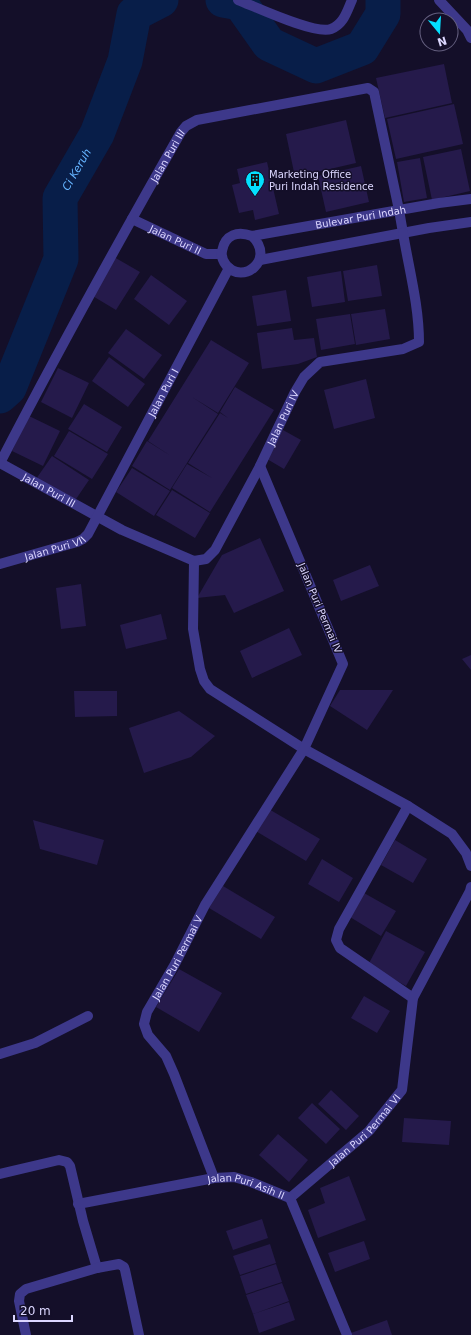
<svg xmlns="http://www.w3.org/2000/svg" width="471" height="1335" viewBox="0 0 471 1335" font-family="'DejaVu Sans',sans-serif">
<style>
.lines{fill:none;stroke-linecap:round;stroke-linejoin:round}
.river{stroke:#081e49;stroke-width:35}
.building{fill:#251a4b}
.lane{stroke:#3d388a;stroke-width:10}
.street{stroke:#3d388a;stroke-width:10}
.labels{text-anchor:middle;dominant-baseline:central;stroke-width:3;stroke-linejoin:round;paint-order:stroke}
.street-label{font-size:10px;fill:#dcd7ff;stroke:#140f29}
.poi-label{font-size:10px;fill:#dcd7ff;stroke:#140f29;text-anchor:start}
.water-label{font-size:11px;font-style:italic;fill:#65b4ff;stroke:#140f29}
</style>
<rect width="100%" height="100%" fill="#140f29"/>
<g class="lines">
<!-- river -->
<g class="river">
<path d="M223 0 240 3 269 44 316 66 362 48 383 14V0"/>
<path id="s1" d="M0 396 9 388 61 259 60 198 97 134 125 61 134 14 161 0"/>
</g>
</g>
<!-- building -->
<path class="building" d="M444 64 452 103 385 118 376 78Z
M454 104 463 144 396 159 387 119Z
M346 120 356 163 295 177 286 134Z
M461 149 470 191 432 200 423 157Z
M420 158 427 198 404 202 397 162Z
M267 162 279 214 255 220 253 210 239 213 232 185 240 183 237 169Z
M361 166 369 202 326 212 318 176Z
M114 257 140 272 116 310 91 295Z
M377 265 382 296 348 301 343 271Z
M341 271 345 302 312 307 307 277Z
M151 275 187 301 169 325 134 299Z
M286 290 291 321 257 326 252 296Z
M385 309 390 339 356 345 351 314Z
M350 314 355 344 321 350 316 319Z
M292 328 294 340 314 338 317 357 298 364 262 369 257 333Z
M126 329 162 355 144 379 108 353Z
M211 340 249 363 218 413 192 397 218 414 202 439 181 426 202 439 170 490 132 466 147 441 171 456 148 441Z
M109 357 145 384 128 407 92 381Z
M58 368 89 383 72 418 41 402Z
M366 379 375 418 334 429 324 390Z
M235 387 274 410 210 512 172 488 187 464 212 478 188 463 204 438 225 451 204 438 220 413 228 418 220 412Z
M84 404 122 427 107 452 68 429Z
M29 416 60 431 43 466 12 451Z
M283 430 301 440 284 469 267 459Z
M69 431 108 454 92 479 54 456Z
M52 456 89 480 74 502 36 479Z
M132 468 170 491 154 516 116 492Z
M172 490 210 513 195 538 156 515Z
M260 538 284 591 234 613 225 595 197 598 222 555Z
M370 565 379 586 341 601 333 580Z
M81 584 86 626 61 629 56 588Z
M161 614 167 639 126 649 120 625Z
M289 628 302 655 252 678 240 651Z
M471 655V670L462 659Z
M340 690H393L367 730 330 706Z
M74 691H117V716L75 717Z
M179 711 215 736 191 757 144 773 129 728Z
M267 808 320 839 306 861 254 830Z
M33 820 104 840 97 865 40 849Z
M395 840 427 859 413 883 381 865Z
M322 859 353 878 339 902 308 884Z
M223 886 275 917 261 939 209 908Z
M364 893 396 911 381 936 350 917Z
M386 931 425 952 406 986 368 965Z
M179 969 222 993 199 1032 156 1007Z
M364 996 390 1011 377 1033 351 1018Z
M331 1090 359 1116 346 1130 318 1104Z
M312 1103 340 1129 326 1144 298 1118Z
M404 1118 451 1121 449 1145 402 1142Z
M278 1134 308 1160 289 1182 259 1155Z
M349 1176 366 1220 318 1238 308 1210 325 1203 320 1188Z
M262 1219 268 1238 233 1250 226 1231Z
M364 1241 370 1259 335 1272 328 1253Z
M270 1244 276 1263 240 1275 233 1256Z
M276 1264 282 1282 246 1294 240 1276Z
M282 1283 289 1301 253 1314 246 1295Z
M289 1302 295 1320 259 1333 253 1314Z
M387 1320 392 1335H351V1333Z"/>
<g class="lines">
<!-- lane -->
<path class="lane" d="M399 210 403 233
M408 806 339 929 336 940 340 948 413 998"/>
<!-- street -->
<g class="street">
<path d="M238 0C256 7 315 35 331 29 344 24 347 11 352 0"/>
<path d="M439 0 467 30 471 38"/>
<path id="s2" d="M132 219 206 254H221"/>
<path id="s3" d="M252 236C276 259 243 286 226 265 223 261 221 256 222 251 225 234 238 231 252 236L439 203 471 199"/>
<path d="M260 260 429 228 471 222"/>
<path id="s4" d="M0 463C58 351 119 241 181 132L186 126 197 120 368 88 374 92 399 210"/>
<path id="s5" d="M0 463 122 530 194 561 206 559 215 550 260 466 295 392 304 377 320 362 403 349 419 342C419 306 409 269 403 233"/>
<path d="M194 561 193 629 200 669 204 681 210 689 304 749 408 806 452 834 466 853 471 866"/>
<path id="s6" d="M0 564 77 542 83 539 88 534 229 268"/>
<path d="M0 1054 35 1043 88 1016"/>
<path d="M0 1174 59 1160 67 1162 70 1166 83 1221 97 1268"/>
<path id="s7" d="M214 1178 174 1074 166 1056 148 1035 144 1024 147 1012 175 964 205 905 304 749 343 664 260 466"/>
<path id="s8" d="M290 1198 369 1131 402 1090 413 998 470 891 471 887"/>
<path id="s9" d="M78 1204 214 1178 234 1177 251 1182 290 1198 347 1335"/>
<path d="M26 1335 19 1301 20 1294 26 1289 97 1268 119 1264 124 1267 125 1270 139 1335"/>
</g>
</g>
<!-- icons -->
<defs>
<g id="building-pin" transform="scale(1)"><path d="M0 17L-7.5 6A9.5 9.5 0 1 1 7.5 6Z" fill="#03e0ff" stroke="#140f29"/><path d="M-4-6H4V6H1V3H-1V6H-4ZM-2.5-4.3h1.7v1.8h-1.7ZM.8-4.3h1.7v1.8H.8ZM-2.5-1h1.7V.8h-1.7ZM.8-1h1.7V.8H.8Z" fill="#111"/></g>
</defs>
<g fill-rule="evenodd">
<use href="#building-pin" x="255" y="180"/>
</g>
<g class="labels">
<!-- street labels -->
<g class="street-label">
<text stroke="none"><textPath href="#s4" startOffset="350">Jalan Puri III</textPath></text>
<text stroke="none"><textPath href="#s3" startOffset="232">Bulevar Puri Indah</textPath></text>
<text stroke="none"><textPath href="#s2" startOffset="48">Jalan Puri II</textPath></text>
<text stroke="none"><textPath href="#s6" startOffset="254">Jalan Puri I</textPath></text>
<text stroke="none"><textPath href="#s5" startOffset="391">Jalan Puri IV</textPath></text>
<text stroke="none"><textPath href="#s5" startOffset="56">Jalan Puri III</textPath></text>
<text stroke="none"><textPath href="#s6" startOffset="57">Jalan Puri VII</textPath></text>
<text transform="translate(320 608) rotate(67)">Jalan Puri Permai IV</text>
<text stroke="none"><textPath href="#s7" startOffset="245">Jalan Puri Permai V</textPath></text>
<text stroke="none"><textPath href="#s8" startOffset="101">Jalan Puri Permai VI</textPath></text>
<text stroke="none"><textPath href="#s9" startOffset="172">Jalan Puri Asih II</textPath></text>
</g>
<!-- poi labels -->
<g class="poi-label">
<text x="269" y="174">Marketing Office<tspan x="269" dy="12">Puri Indah Residence</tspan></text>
</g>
<!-- water labels -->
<g class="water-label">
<text stroke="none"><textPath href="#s1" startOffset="245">Ci Keruh</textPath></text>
</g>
</g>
<!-- north arrow -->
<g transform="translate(439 32) rotate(162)"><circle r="19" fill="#140f29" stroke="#645f7f"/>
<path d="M0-3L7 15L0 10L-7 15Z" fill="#03e0ff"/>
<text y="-6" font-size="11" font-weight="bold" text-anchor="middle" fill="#dcd7ff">N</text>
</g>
<!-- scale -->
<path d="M14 1315v6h58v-6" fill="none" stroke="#dcd7ff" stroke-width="2"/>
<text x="20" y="1315" font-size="12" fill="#dcd7ff" stroke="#140f29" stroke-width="3" paint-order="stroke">20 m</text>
</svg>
